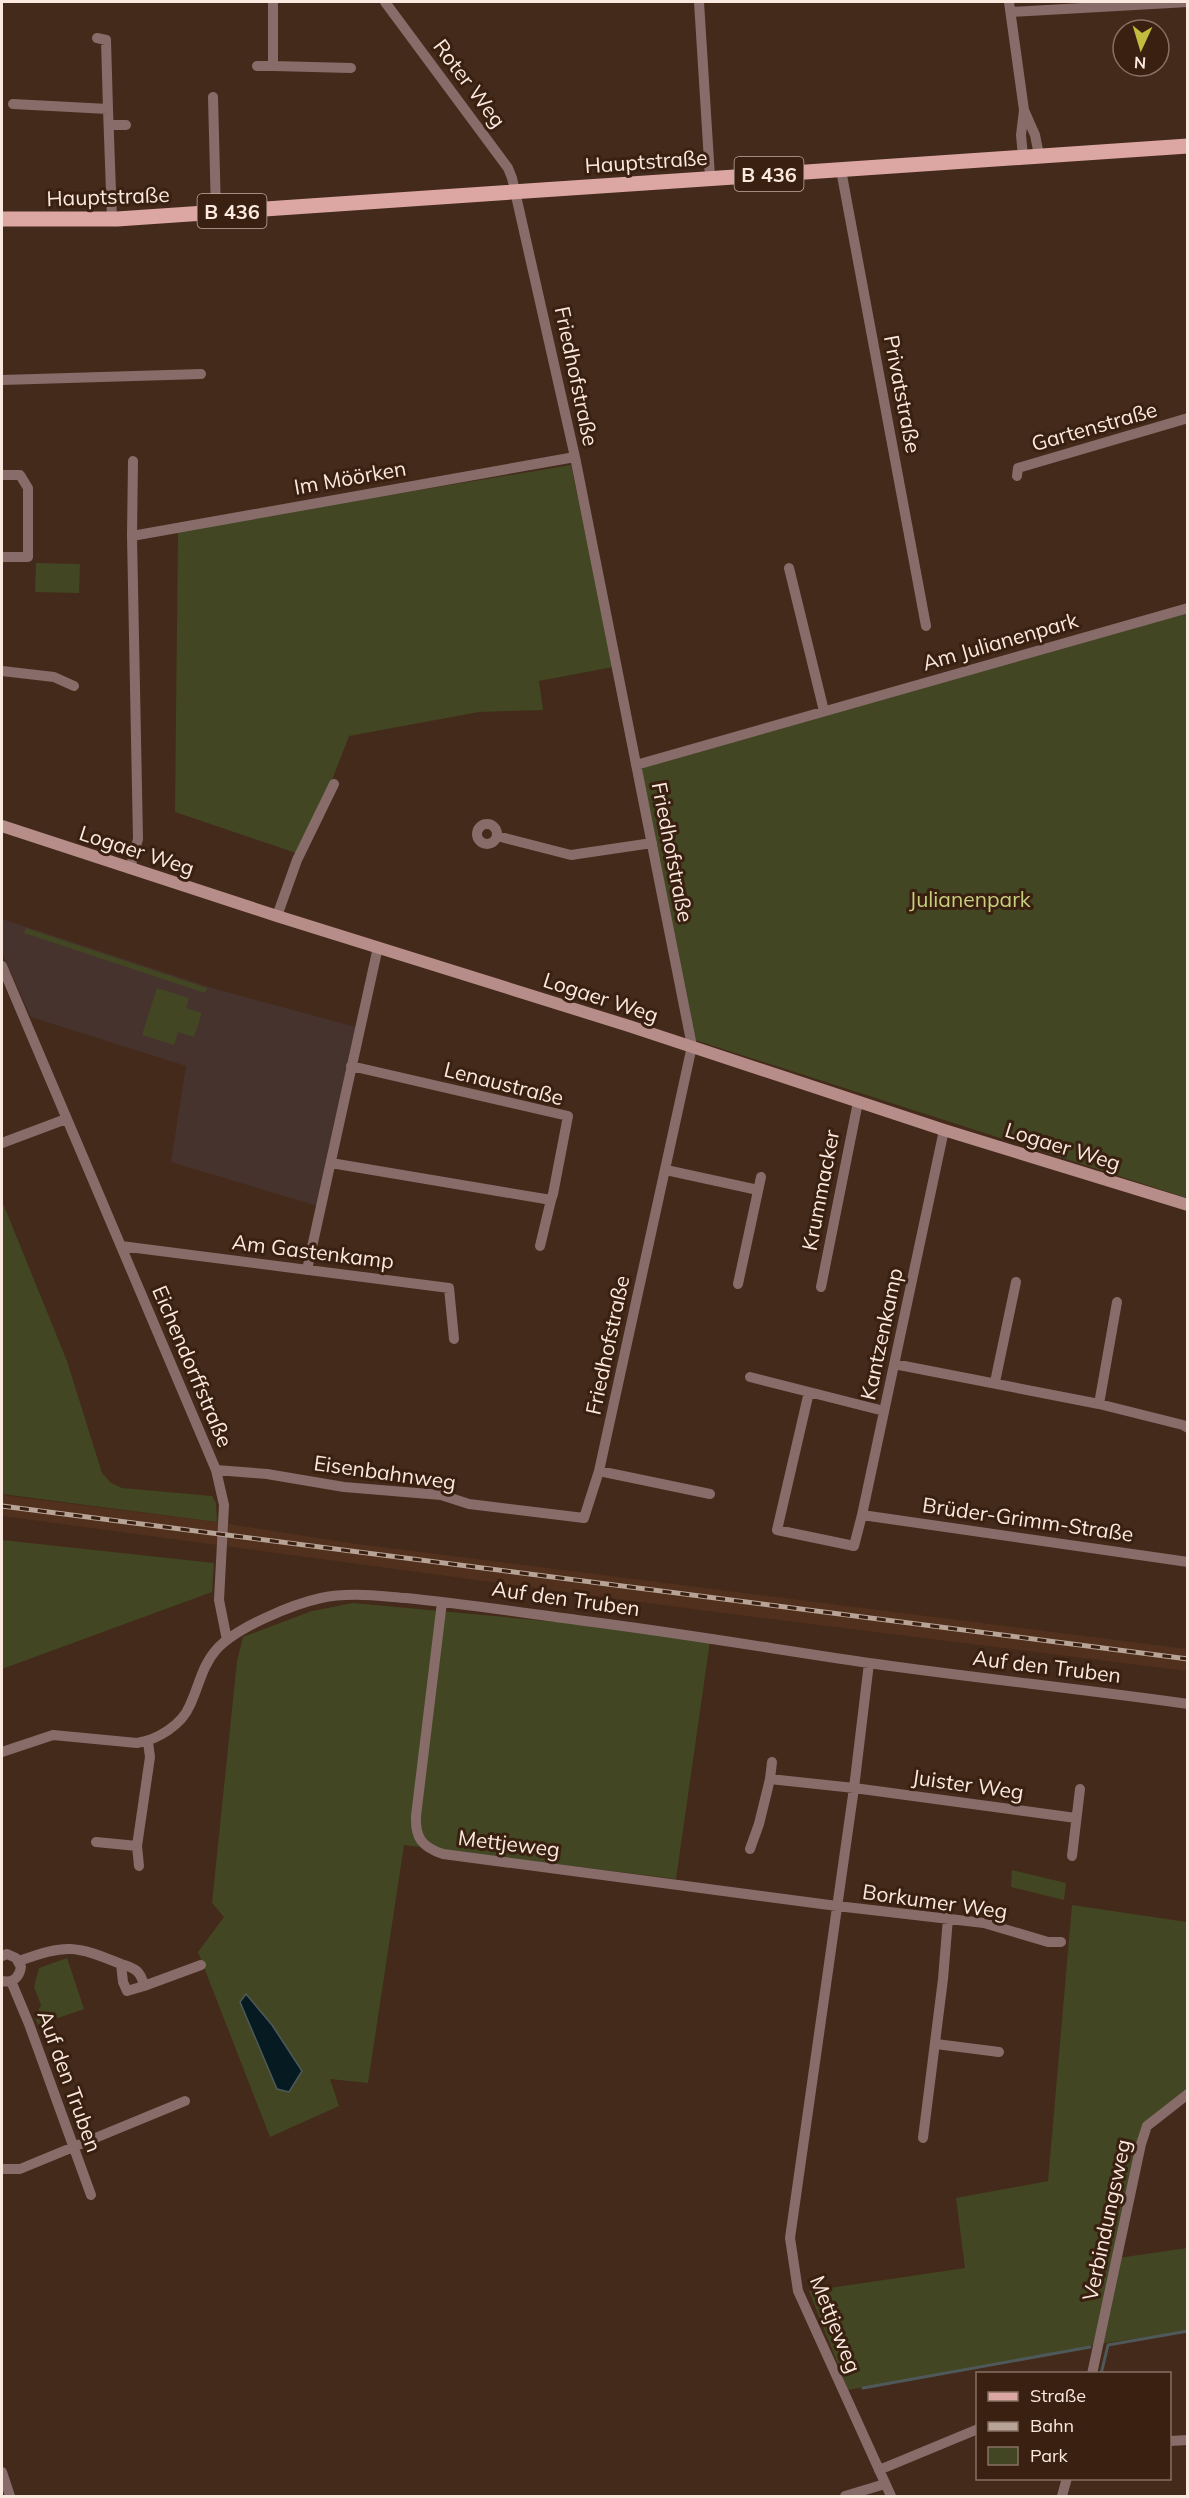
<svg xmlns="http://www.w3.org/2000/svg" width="1189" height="2498" viewBox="0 0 1189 2498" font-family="Mulish,sans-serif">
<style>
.built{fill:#51301d}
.education{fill:#47332e}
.green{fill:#424622}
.water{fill:#051b21;stroke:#4f595a;stroke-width:1.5}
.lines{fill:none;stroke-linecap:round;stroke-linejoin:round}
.stream{stroke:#4f595a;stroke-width:3}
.street{stroke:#876c6a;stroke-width:10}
.secondary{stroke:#b78d8a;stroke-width:12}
.primary{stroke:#dca6a2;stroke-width:15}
.rail-casing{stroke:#b8a397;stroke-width:5}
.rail{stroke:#392010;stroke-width:3;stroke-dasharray:9;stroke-linecap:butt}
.labels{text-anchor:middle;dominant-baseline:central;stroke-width:6;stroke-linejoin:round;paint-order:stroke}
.shield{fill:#392010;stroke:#c1ada1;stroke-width:1.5}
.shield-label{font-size:20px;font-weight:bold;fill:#fbe9df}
.street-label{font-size:21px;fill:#fbe9df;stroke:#392010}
.park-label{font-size:21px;fill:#c6cf7c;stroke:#392010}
</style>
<rect width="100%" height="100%" fill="#442a1a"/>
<!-- built -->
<path class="built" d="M2 1495 216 1522 350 1543 1187 1649V1671L700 1610 2 1516Z"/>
<!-- education -->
<path class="education" d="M2 919 215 989 359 1028 321 1207 171 1162 186 1066 31 1017 2 953Z"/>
<!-- green -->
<path class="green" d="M571 465 613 667 539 681 543 710 479 712 349 736 332 780 296 853 175 812 178 530Z
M36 563 80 564 79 593 35 592Z
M1187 611V1198L695 1040 641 768Z
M26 928 207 988 205 993 24 933Z
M157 988 189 998 186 1008 202 1013 194 1037 178 1032 174 1045 142 1035Z
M2 1201 67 1361 102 1473 111 1483 122 1488 212 1496 216 1503 217 1522 2 1494Z
M2 1540 214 1563 212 1592 2 1669Z
M353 1603 601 1626 710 1641 676 1879 404 1845 368 2083 330 2079 339 2106 270 2137 198 1952 224 1917 212 1903 237 1661 243 1637 312 1611Z
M1012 1870 1066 1883 1064 1900 1011 1887Z
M1072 1905 1187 1922V2094L1147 2126 1118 2258 1187 2248V2331L1099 2344 848 2390 809 2291 965 2268 956 2198 1048 2181Z
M67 1958 84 2009 38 2025 35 2018 41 2005 34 1987 39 1968Z"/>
<!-- water -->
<path class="water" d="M246 1994 272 2025 302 2071 289 2092 277 2089 240 2002Z"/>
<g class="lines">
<!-- stream -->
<path class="stream" d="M1101 2374 1108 2345 1188 2331
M863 2388 1090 2347"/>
<!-- street -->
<path class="street" d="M699 2 710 177
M1009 2 1024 110 1021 135 1023 156
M1011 12 1188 2
M97 38 106 40 108 109
M257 66H273V2
M273 66 351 68
M213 97 216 212
M13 104 108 109 112 219
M1024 110 1035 135 1039 155
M110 125H126
M841 170 926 626
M2 380 201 374
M2 475H20L28 488V557H2
M1017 476 1018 468 1188 418
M132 536 133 461
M789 568 824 711
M2 671 54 677 74 686
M636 765 1188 608
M477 834a10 10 0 1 1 20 0a10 10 0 1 1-20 0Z
M497 836 571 855 652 843
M130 869 138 839 132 536 575 457
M277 916 297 860 334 784
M2 966 216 1470 224 1505 219 1600 227 1640
M2 1143 66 1119
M331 1163 551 1200 553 1194 568 1116 351 1066
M666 1170 758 1190
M121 1246 449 1288 454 1339
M540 1246 551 1200
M307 1270 378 947
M738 1284 761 1177
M821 1287 858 1102
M894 1364 1099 1404 1183 1425 1188 1428
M750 1377 809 1392
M995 1382 1016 1282
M1099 1404 1117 1302
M884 1411 809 1392 777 1530 854 1546 862 1515 944 1130
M216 1470 267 1474 344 1487 441 1495 469 1504 584 1518 599 1471 692 1046 575 457 512 178 508 168 385 2
M599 1471 710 1494
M862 1515 1188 1562
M442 1602 416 1816C415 1838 422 1847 443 1854L837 1906 984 1923 1048 1942H1061
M869 1663 854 1788 790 2238 798 2291 891 2496
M2 1752 53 1735 137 1743C157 1740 182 1725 190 1705 199 1686 202 1666 216 1650 235 1628 293 1604 321 1598 349 1592 378 1596 406 1598 466 1604 525 1613 585 1621 680 1633 774 1649 869 1663 975 1678 1081 1689 1188 1704
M770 1779 772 1762
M96 1842 137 1846 150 1757 148 1742
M137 1846 139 1866
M750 1849 759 1824 770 1779 854 1788 1076 1818
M1072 1856 1080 1789
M2 1956 7 1954 16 1958 21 1967C19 1978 13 1983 2 1981
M19 1961C67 1944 74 1945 121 1964L123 1982 127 1991 144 1986C141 1971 135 1968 121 1964
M11 1981 29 2024 91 2195
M144 1986 201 1965
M936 2044 999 2052
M923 2138 943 1979 948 1918
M2 2169H20L185 2101
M1092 2374 1141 2144 1147 2126 1188 2094
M1170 2441 1188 2440
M879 2470 978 2429
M2 2472 10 2496
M845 2496 885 2484
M1062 2496 1067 2478"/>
<!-- secondary -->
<path class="secondary" d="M2 826 277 916 629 1026 944 1130 1188 1205"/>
<!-- primary -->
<path class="primary" d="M2 219H117L1188 146"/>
<!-- rail casing -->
<g class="rail-casing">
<path id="rail" d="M2 1506 1188 1659"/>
</g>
<!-- rail -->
<use href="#rail" class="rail"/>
</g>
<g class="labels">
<!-- shield labels -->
<g class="shield">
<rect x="734.5" y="157" width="69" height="34" rx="4.5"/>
<rect x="197.5" y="194" width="69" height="34" rx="4.5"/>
</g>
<g class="shield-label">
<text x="769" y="174">B 436</text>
<text x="232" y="211">B 436</text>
</g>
<!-- street labels -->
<g class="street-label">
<text transform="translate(470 83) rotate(53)">Roter Weg</text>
<text transform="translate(646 161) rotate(-4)">Hauptstraße</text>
<text transform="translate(108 196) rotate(-2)">Hauptstraße</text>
<text transform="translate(577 376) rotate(78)">Friedhofstraße</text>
<text transform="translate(903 394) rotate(79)">Privatstraße</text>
<text transform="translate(1094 426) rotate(-16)">Gartenstraße</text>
<text transform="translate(350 477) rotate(-10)">Im Möörken</text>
<text transform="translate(1000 641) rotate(-16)">Am Julianenpark</text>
<text transform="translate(137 850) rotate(18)">Logaer Weg</text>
<text transform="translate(673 852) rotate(79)">Friedhofstraße</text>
<text transform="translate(601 997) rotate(18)">Logaer Weg</text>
<text transform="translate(504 1083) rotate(14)">Lenaustraße</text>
<text transform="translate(1063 1146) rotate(17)">Logaer Weg</text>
<text transform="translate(820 1190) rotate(-79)">Krummacker</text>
<text transform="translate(313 1251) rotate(7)">Am Gastenkamp</text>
<text transform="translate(881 1334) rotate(-78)">Kantzenkamp</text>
<text transform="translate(607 1345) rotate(-78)">Friedhofstraße</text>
<text transform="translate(193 1366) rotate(67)">Eichendorffstraße</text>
<text transform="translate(385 1472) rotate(8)">Eisenbahnweg</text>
<text transform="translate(1028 1519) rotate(8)">Brüder-Grimm-Straße</text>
<text transform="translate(566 1598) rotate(8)">Auf den Truben</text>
<text transform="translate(1047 1666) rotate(7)">Auf den Truben</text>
<text transform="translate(968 1784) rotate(8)">Juister Weg</text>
<text transform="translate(509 1843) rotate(7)">Mettjeweg</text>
<text transform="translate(935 1901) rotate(8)">Borkumer Weg</text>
<text transform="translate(70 2081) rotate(70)">Auf den Truben</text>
<text transform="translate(1106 2220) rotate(-78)">Verbindungsweg</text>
<text transform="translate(836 2324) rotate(68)">Mettjeweg</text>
</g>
<!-- park labels -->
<g class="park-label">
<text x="970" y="899">Julianenpark</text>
</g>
</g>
<!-- border -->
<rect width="1189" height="2498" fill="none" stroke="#fbe9df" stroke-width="6"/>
<!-- legend -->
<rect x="976" y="2372" width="195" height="108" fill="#392010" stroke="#877063" stroke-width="1.5"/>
<rect x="988" y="2392" width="30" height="9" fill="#dca6a2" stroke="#877063" stroke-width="1.5"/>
<text x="1030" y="2402" font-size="18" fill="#fbe9df">Straße</text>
<rect x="988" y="2422" width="30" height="9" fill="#b8a397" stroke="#877063" stroke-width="1.5"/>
<text x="1030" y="2432" font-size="18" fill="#fbe9df">Bahn</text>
<rect x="988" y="2447" width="30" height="18" fill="#424622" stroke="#877063" stroke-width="1.5"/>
<text x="1030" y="2462" font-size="18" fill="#fbe9df">Park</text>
<!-- north arrow -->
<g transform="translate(1141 48) rotate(184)"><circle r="28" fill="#392010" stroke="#877063" stroke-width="1.5"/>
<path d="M0-4.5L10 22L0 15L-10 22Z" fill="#c3bd3f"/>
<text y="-9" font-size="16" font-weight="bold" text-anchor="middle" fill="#fbe9df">N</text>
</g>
</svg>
